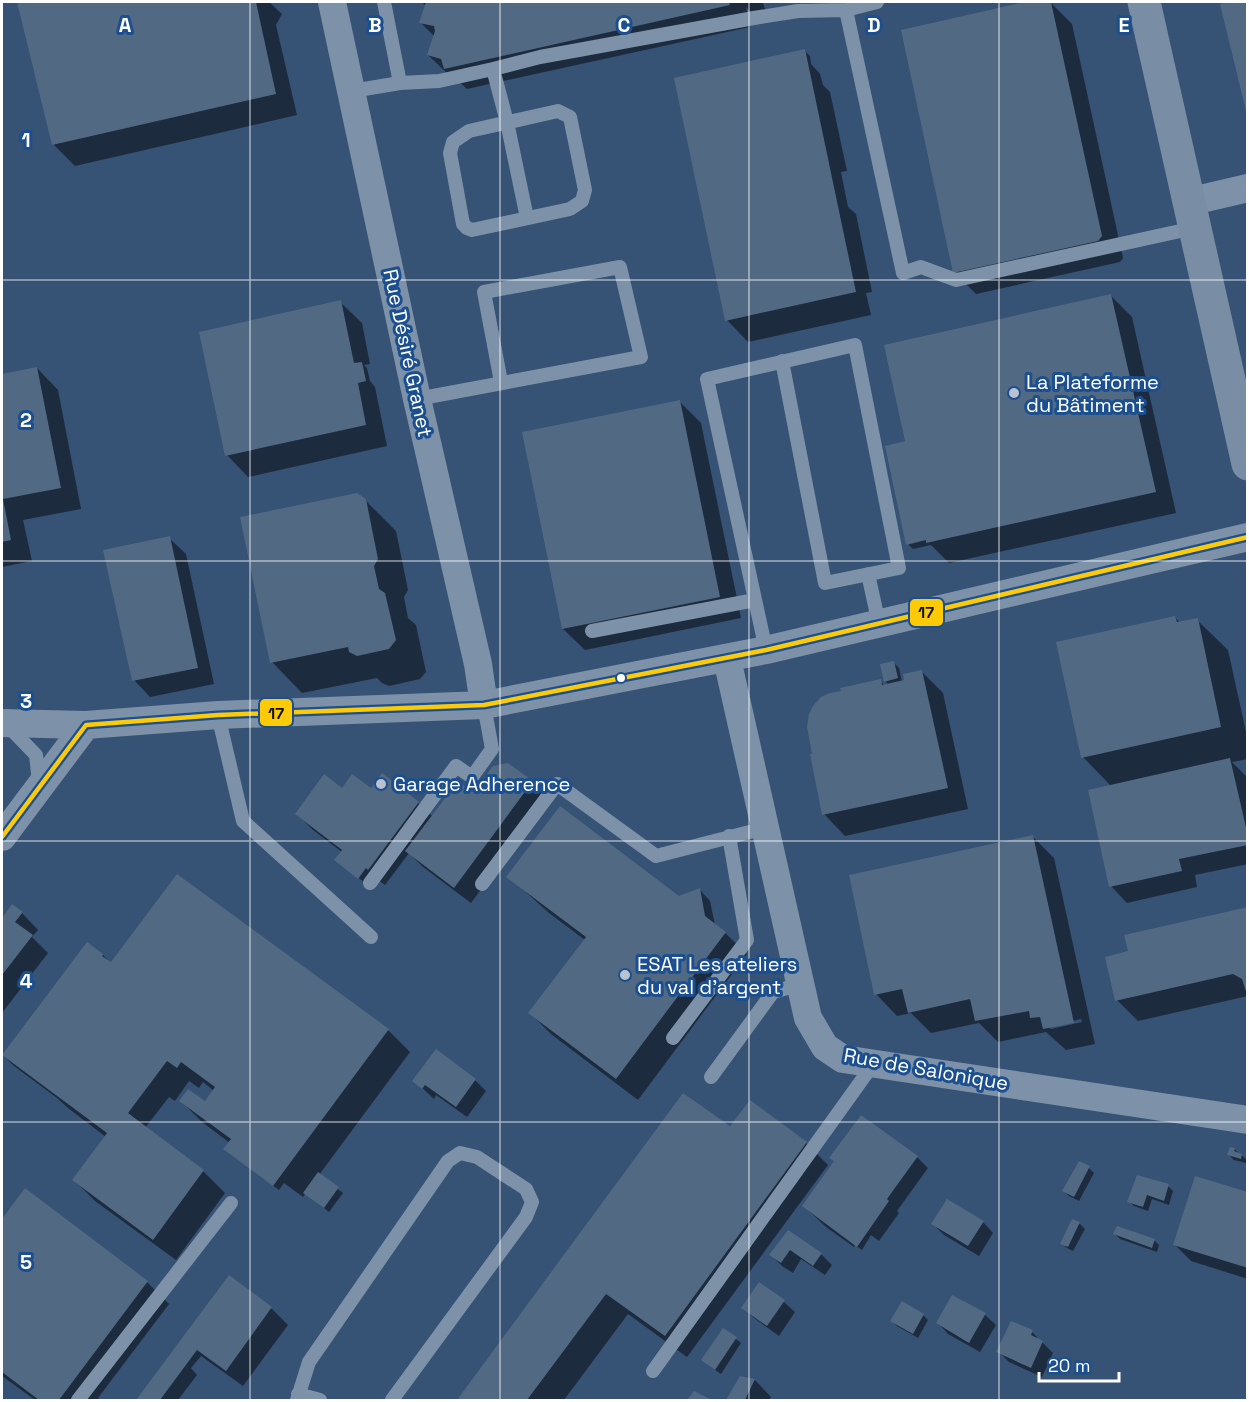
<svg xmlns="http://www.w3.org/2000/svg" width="1249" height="1402" viewBox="0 0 1249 1402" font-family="'Space Grotesk',sans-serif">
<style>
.shadow{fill:#0007;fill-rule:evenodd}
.building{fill:#526984}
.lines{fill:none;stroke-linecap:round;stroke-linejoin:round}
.service{stroke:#7d92a8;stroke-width:14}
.minor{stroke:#7d92a8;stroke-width:28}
.secondary{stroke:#798da4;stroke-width:33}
.bus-1-casing{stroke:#1b4f8f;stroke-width:9}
.bus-1{stroke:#fcca06;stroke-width:4.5}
.grid{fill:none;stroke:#fff;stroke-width:1.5;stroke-opacity:0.55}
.poi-dot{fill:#b9c2ce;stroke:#1b4f8f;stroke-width:2}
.bus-dot{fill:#fff;stroke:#1b4f8f;stroke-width:2}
.labels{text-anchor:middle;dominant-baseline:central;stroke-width:6;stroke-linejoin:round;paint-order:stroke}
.street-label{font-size:20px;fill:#fff;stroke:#1b4f8f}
.poi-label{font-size:20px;fill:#fff;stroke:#1b4f8f;text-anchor:start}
.grid-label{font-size:20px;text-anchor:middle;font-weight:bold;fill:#fff;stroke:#1b4f8f;stroke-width:6;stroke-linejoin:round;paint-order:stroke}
.line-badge{stroke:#1b4f8f;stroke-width:2}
.pale-badge-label{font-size:16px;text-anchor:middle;font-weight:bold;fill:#111}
</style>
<rect width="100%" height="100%" fill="#365274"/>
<!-- shadow -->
<path class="shadow" d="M19 2H269L282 14 276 25 297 115 75 166 54 145Z
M422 2H771L763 3 769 21 766 23 761 22 746 7 750 27 467 89 455 78 450 76 428 55 435 37 420 22 426 6Z
M1032 2H1050L1072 24 1123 258 1120 262 976 294 954 272 903 31Z
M805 51 810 56 811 64 820 74 823 85 830 92 847 171 841 172 848 207 856 214 872 292 866 293 871 315 748 342 727 320Z
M1111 296 1132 317 1176 513 949 563 931 545 913 549 908 544 907 442Z
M340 302 362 323 370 364 364 365 367 368 370 381 375 387 387 446 248 477 227 455Z
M37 368 58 390 81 509 23 520 32 561 2 567V375Z
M680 402 701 423 741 618 585 650 563 629Z
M365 500 396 531 408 590 404 597 408 618 416 625 426 672 420 679 389 686 382 683 377 678 302 693 272 662Z
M169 538 186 554 214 684 150 697 134 680Z
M1175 617 1180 623 1197 620 1228 650 1248 741V759L1232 762 1246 776 1248 783V864L1195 875 1197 887 1127 903 1111 886V786L1083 757Z
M894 663 899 668 902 682 922 672 943 693 968 809 845 836 824 814 880 681 885 686 889 685 885 681Z
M507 765 532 783 548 799 471 903 423 867 409 853 385 885 370 874 364 882 341 865 342 852 313 830 297 814 342 790H371L382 775 418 803 433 817 474 794Z
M1032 836 1054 858 1095 1044 1066 1050 1046 1032 998 1042 979 1023 931 1033 911 1013 897 1016 876 994ZM1081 1019 1082 1022 1051 1029 1048 1027Z
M178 876 388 1030 410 1052 319 1175 343 1193 329 1212 306 1193 303 1197 284 1183 279 1190 230 1154V1143L202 1122 181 1101 205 1104 214 1091 203 1082 199 1088 189 1081 175 1101 169 1097 145 1128 203 1171 225 1193 176 1260 95 1201 74 1180 106 1137 68 1108 57 1098 14 1066 3 1055 103 955 112 964Z
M508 876 679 898 700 890 710 901 715 925 725 933 747 954 638 1100 551 1034 530 1013 585 940 549 913Z
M13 906 22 913 38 930 32 937 48 953 2 1013V920Z
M1248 908V996L1138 1021 1117 1000 1130 952Z
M437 1051 475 1080 486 1091 467 1117 436 1095 434 1099 414 1080Z
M683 1095 730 1128 806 1143 828 1165 687 1357 628 1314 564 1400H458Z
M1234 1149 1247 1160 1246 1163 1234 1160 1229 1155Z
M917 1157 928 1168 897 1211 899 1213 879 1241 871 1235 862 1250 855 1245 854 1247 826 1227 809 1211Z
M1080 1163 1089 1168 1094 1173 1079 1201 1069 1196 1064 1191Z
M1168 1186 1173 1191 1169 1205 1152 1199 1148 1211 1134 1206 1129 1201Z
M25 1190 147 1282 169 1304 98 1398 101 1400H35L2 1376V1222Z
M1248 1193V1279L1191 1261 1175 1245Z
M1073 1221 1080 1224 1085 1229 1073 1251 1067 1248 1062 1244Z
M983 1222 993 1233 979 1256 944 1235 933 1224Z
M788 1232 821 1254 832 1265 825 1275 801 1259 793 1273 782 1266 771 1255Z
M1115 1234 1154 1240 1159 1245 1157 1252 1120 1239Z
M229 1277 271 1308 288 1325 243 1386 201 1356 191 1368 197 1375 178 1400H138Z
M784 1302 795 1312 779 1336 754 1318 743 1307Z
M923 1315 928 1320 918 1338 897 1326 892 1321Z
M985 1315 996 1325 980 1352 948 1334 938 1323Z
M724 1330 741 1343 721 1374 708 1365Z
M1032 1332 1037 1337 1036 1339 1042 1342 1053 1353 1042 1377 1009 1362 998 1351Z
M740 1378 755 1380 771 1397 769 1400H728Z"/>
<!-- building -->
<path class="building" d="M17 2H256L276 94 52 145Z
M426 2H729L730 5 444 69 441 59 427 55 435 31 434 26 419 23Z
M1025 2H1051L1102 236 1098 241 953 273 901 30Z
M1230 2H1248V119L1220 4Z
M805 49 856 292 725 321 674 78Z
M1111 294 1156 492 926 543V540L906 545 885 446 905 441 884 345Z
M341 300 354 363 362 362 366 381 358 383 366 425 225 456 199 332Z
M37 367 61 488 3 499 11 540 2 542V374Z
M680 400 720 597 562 629 522 432Z
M357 493 366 499 378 559 374 566 379 589 385 593 396 640 389 649 357 656 349 652 348 647 270 663 240 517Z
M170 536 198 668 132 681 103 550Z
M1175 616 1177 622 1198 618 1221 727 1081 758 1056 642Z
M894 661 898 678 884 682 880 664Z
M922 670 948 788 822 815 810 754H812L807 727 809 714 813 706 821 697 830 693 841 691 840 688 881 679 882 685 904 680 903 674Z
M1230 758 1248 836V845L1179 859 1182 871 1109 887 1088 790Z
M508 763 533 781 454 888 405 851 458 781 473 792 493 766Z
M382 773 419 802 368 870 366 868 358 879 334 860 342 850 295 814 324 774 342 788 352 774 371 788Z
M560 806 679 896 700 888 705 916 726 932 616 1079 528 1013 586 937 506 877Z
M1033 835 1074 1023 1043 1029 1040 1017 1030 1018 1029 1011 975 1021 970 999 908 1013 902 989 874 995 849 875Z
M177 874 389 1029 273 1186 223 1149 231 1139 179 1101 188 1089 205 1101 215 1087 181 1062 177 1068 167 1061 128 1113 204 1170 153 1240 72 1180 107 1133 2 1055 87 942 103 954 102 956 111 962Z
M12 904 23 912 15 922 33 935 2 975V918Z
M1248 907V998L1242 979 1233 974 1115 1001 1105 957 1128 951 1124 935Z
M436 1049 476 1079 456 1107 425 1085 422 1089 412 1081Z
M683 1093 730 1126 750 1100 807 1142 665 1336 606 1294 527 1400H457Z
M861 1115 918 1156 887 1199 889 1201 857 1247 802 1206 834 1161 829 1158Z
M1230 1147 1235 1148 1234 1151 1242 1154 1241 1159 1227 1155Z
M1079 1161 1090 1166 1074 1197 1062 1191Z
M318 1172 339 1187 324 1208 303 1193Z
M1137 1175 1169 1184 1164 1201 1147 1195 1143 1207 1127 1202Z
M1195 1176 1248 1192V1268L1173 1245Z
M25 1188 148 1281 59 1400H39L2 1372V1219Z
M947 1199 984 1221 968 1246 931 1224Z
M1072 1219 1080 1222 1068 1247 1060 1244Z
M1117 1226 1155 1239 1152 1248 1113 1234Z
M788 1230 822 1253 813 1266 790 1250 781 1263 769 1255Z
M229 1275 272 1307 226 1371 197 1350 160 1400H136Z
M759 1282 785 1300 767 1326 741 1308Z
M952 1295 986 1313 969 1343 936 1323Z
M902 1301 924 1314 913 1334 890 1321Z
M1011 1321 1033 1330 1031 1335 1043 1341 1031 1368 996 1352Z
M723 1328 737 1337 715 1370 701 1360Z
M740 1376 755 1379 745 1400H726Z
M694 1391 712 1400H687Z"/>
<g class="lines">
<!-- service -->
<path class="service" d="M384 2 400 83
M877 2 846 10 903 273 921 267 956 280 1194 228
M493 69 540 57 754 18 798 11 846 10
M352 91 400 83 439 81 493 69 507 122 527 218
M558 111 570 117 585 190 582 201 570 209 472 230 467 228 463 224 450 153 453 142 469 131Z
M417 399 641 357 620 267 484 292 501 382
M868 574 879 624
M592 631 755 600
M766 650 707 379 855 345 899 568 825 583 782 361
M218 715 243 821 371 937
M8 726 36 755 39 782
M370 883 456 766 472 777 492 749 484 705
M482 884 557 784 656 856 765 828
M673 1038 747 940 729 836
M711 1077 773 992 801 984
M653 1371 874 1063
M298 1394 320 1400
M78 1400 231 1203
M297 1400 309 1362 448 1161 460 1153 477 1157 526 1189 532 1202 526 1217 392 1400"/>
<!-- minor -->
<path class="minor" d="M332 2 417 399 478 664 484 705
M1188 202 1248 188
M727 659 808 1018 825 1047 843 1059 1248 1120
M2 723 86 725 218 715 484 705 766 650 1248 537
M2 837 86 725"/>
<!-- secondary -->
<path class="secondary" d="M1144 2 1248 464"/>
<!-- bus-1 casing -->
<g class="bus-1-casing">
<path id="bus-1" d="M2 837 86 725 218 715 484 705 766 650 1248 537"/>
</g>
<!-- bus-1 -->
<use href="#bus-1" class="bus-1"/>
</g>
<!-- grid -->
<path class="grid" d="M250 2V1400M500 2V1400M749 2V1400M999 2V1400M2 280H1248M2 561H1248M2 841H1248M2 1122H1248"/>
<!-- markers -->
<g class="poi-dot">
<circle cx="1014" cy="393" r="6"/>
<circle cx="381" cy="784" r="6"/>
<circle cx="625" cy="975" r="6"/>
</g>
<circle class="bus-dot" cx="621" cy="678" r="5"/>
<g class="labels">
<!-- street labels -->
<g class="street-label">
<text transform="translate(408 353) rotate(78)">Rue Désiré Granet</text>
<text transform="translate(926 1069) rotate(10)">Rue de Salonique</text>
</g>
<!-- poi labels -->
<g class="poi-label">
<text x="1026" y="382">La Plateforme<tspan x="1026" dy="23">du Bâtiment</tspan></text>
<text x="393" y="784">Garage Adherence</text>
<text x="637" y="964">ESAT Les ateliers<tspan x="637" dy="23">du val d'argent</tspan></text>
</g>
</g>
<g class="grid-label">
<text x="125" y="32">A</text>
<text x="375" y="32">B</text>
<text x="624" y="32">C</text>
<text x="874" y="32">D</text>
<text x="1124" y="32">E</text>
<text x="26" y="147">1</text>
<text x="26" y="427">2</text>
<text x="26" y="708">3</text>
<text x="26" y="988">4</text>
<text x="26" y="1269">5</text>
</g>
<g class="line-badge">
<rect x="909" y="598" width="35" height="29" rx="6" fill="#fcca06"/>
<rect x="259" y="698" width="34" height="29" rx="6" fill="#fcca06"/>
</g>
<g class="pale-badge-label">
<text x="926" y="618">17</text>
<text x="276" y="719">17</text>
</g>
<!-- border -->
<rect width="1249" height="1402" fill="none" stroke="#ffffff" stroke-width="6"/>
<!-- scale -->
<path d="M1039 1372v9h80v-9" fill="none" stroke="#ffffff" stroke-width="3"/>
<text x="1048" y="1372" font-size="18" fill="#ffffff" stroke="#1b4f8f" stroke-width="4.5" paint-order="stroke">20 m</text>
</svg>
